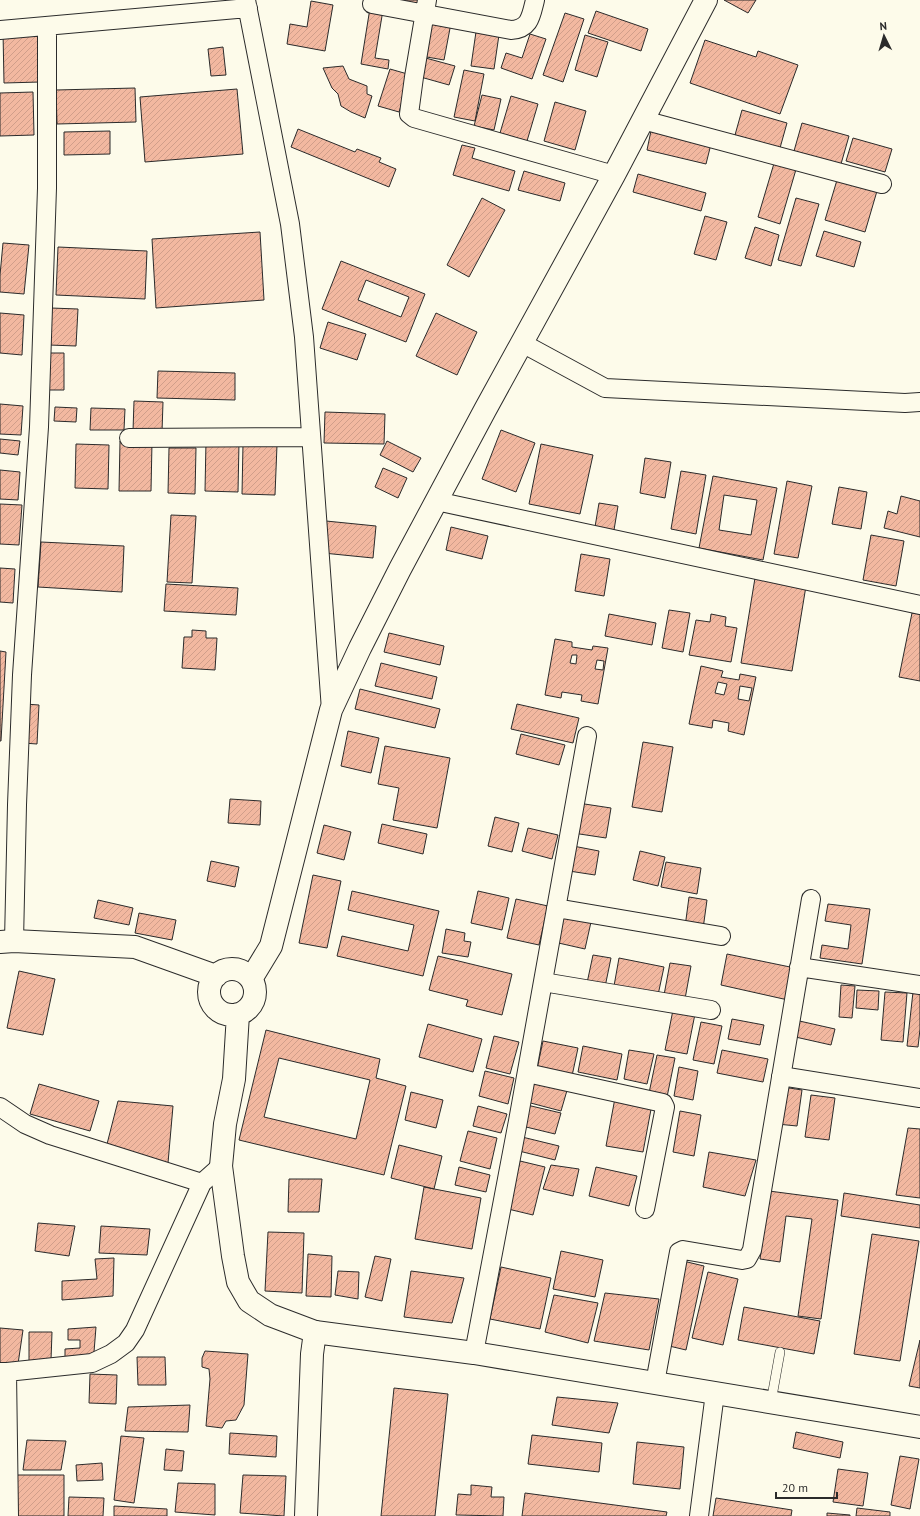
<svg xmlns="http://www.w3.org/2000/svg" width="920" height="1516" viewBox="0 0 920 1516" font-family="'PT Sans',sans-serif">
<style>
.building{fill:url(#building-hatch);stroke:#2b2b2b;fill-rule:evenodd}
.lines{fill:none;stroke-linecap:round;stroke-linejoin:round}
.lane-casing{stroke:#2b2b2b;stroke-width:10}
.street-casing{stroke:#2b2b2b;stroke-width:20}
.secondary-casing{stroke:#2b2b2b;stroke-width:24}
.primary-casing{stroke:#2b2b2b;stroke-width:24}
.lane{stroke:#fdfbea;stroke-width:9}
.street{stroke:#fdfbea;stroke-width:18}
.secondary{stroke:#fdfbea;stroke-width:22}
.primary{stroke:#fdfbea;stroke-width:22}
</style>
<defs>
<pattern id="building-hatch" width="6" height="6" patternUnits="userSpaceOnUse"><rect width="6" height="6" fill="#f2b8a0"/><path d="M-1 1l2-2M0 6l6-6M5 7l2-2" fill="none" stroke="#d09e8a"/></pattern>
</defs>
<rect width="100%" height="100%" fill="#fdfbea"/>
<!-- building -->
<path class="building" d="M382 0H420L418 9Z
M724 0H756L748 13Z
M311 1 333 5 325 51 287 44 290 24 307 27Z
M370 8 383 10 375 58 389 60 388 69 361 64Z
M596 11 648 29 641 51 588 33Z
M565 13 584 19 563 82 543 75Z
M429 18 451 23 444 60 421 56Z
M477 25 500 28 494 69 471 66Z
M39 31 40 82 4 83 3 32Z
M530 34 546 39 532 79 501 68 506 53 522 58Z
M585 35 608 42 597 77 575 70Z
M705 40 756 57 758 51 798 65 780 114 690 83Z
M223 47 226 75 211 76 208 49Z
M422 57 455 66 449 85 417 76Z
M343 66 349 79 367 86V94L372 96 365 118 351 112 341 106 338 94 332 88 323 68Z
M390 69 411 75 399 112 378 106Z
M464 70 484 74 475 121 454 117Z
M135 88 136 122 57 124 56 90Z
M237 89 243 154 145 162 140 97Z
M33 92 34 135 0 136V93Z
M482 95 501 99 494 130 474 126Z
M511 96 538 104 527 141 500 133Z
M555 102 586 111 575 150 544 141Z
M742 110 787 123 780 148 735 135Z
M802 123 849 136 841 164 794 151Z
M652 126 712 140 706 164 647 150Z
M298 129 355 152 357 149 381 158 379 162 396 169 389 187 291 147Z
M110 131V154L64 155V132Z
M853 138 892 149 885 172 846 161Z
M462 145 475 148 472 158 515 171 509 191 453 175Z
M775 160 797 166 780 224 758 217Z
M524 171 565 183 560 201 518 190Z
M638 174 706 193 701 211 633 192Z
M837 180 877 191 865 232 825 220Z
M482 198 505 210 469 277 447 265Z
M796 198 819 204 801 266 778 260Z
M705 216 727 222 716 260 694 254Z
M755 227 779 235 771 266 745 258Z
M824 231 861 242 854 267 816 256Z
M260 232 264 300 156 308 152 239Z
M3 243 29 245 24 294 0 292V275Z
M58 247 147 251 145 299 56 295Z
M341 261 425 294 406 342 322 309ZM366 280 409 297 401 317 358 300Z
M51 308 78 309 76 346 49 345Z
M0 313 24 315 22 355 0 353Z
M436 313 477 332 457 375 416 356Z
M328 322 366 334 357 360 320 348Z
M45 353H64V390H45Z
M158 371 235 373V400L157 398Z
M134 401 163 402 162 432 133 431Z
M0 404 23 406 21 435 0 434Z
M55 407 77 408 76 422 54 421Z
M91 408 125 409 124 430H90Z
M325 412 385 414 384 444 324 443Z
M501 430 535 443 516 492 482 479Z
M0 439 20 441 18 455 0 453Z
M120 441 152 442 151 491H119Z
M206 441 239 442 238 492 205 491Z
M387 441 421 458 413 472 380 455Z
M76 444 109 445 108 489 75 488Z
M243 444 277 445 275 495 242 494Z
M541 444 593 455 580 514 529 504Z
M169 448H196L195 494 168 493Z
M645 458 671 462 665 498 640 493Z
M383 468 407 478 398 498 375 487Z
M0 470 20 472 18 500 0 499Z
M681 471 706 475 696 534 671 529Z
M713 476 777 488 763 560 699 548ZM724 495 757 500 751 535 719 530Z
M787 481 812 486 798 558 774 554Z
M839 487 867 492 861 529 832 524Z
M901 496 920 501V537L884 528 888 511 897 514Z
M599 503 618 506 614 530 595 527Z
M0 504 22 505 19 545 0 544Z
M171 515 196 516 192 583 167 582Z
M326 521 376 526 373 558 323 553Z
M451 527 488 536 482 559 446 550Z
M871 535 904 541 896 586 863 580Z
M41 542 124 546 122 592 38 587Z
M581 554 610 559 604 596 575 591Z
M0 568 15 569 13 603 0 602Z
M755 578 806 586 792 671 741 663Z
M166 584 238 588 236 615 164 611Z
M669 610 690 613 683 652 662 648Z
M912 613 920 614V681L899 677Z
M609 614 656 623 652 645 605 636Z
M711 614 726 617 725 626 737 628 731 662 689 655 696 620 710 622Z
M192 630 206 631V638H217L215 670 182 668 184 637H192Z
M389 633 444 646 440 665 384 652Z
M555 639 572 642V647L592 650 593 646 608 648 598 704 581 701 582 695 562 692 561 698 545 695ZM572 655H577L576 664 570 663ZM597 660 604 661 603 670 595 669Z
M0 651 6 652 1 741H0Z
M381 663 437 677 432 699 375 686Z
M701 666 723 671 721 677 739 680 740 674 756 677 744 735 728 731 729 723 713 720 712 728 689 724ZM718 682 727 684 724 695 715 693ZM740 686 752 688 749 701 738 699Z
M360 689 440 709 435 728 355 709Z
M25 704 39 705 37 744 23 743Z
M517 704 579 718 573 743 511 729Z
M348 731 379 738 371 773 341 766Z
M521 734 565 745 559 765 516 754Z
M643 742 673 747 662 812 632 807Z
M385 746 450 758 437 828 393 820 399 788 378 784Z
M230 799 261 801 260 825 228 823Z
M578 803 611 808 606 838 573 833Z
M495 817 519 823 512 852 488 846Z
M382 824 427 834 423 854 378 843Z
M324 825 351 832 344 860 317 853Z
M528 828 558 835 552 859 522 851Z
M573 846 599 851 595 875 569 871Z
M640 851 665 857 658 886 633 880Z
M211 861 239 867 235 887 207 881Z
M666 862 701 868 697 894 661 887Z
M313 875 341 881 327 948 299 943Z
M352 891 439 911 423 976 337 956 342 936 408 951 414 925 348 910Z
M478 891 509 898 502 930 471 923Z
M689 897 707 900 703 929 685 927Z
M516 899 548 906 539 945 507 938Z
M98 900 133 908 129 925 94 918Z
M828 904 870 909 862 964 820 958 822 945 848 949 851 925 825 921Z
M139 913 176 920 172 940 135 933Z
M560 915 591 922 585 949 554 942Z
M446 929 465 933 464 941 471 942 468 957 442 953Z
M727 954 795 968 788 1000 721 985Z
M593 955 611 958 605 987 587 983Z
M438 956 512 974 502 1015 466 1006 468 1000 429 990Z
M619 958 664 967 658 995 614 986Z
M670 963 691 966 685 999 664 995Z
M19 971 55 979 43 1035 7 1028Z
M841 985 855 986 852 1018 839 1017Z
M857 990 879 991 878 1010 856 1008Z
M885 992 907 993 903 1042 881 1040Z
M913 992H920V1029L918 1047 907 1046Z
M673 1010 695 1014 687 1054 665 1050Z
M732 1019 764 1025 760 1045 728 1039Z
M795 1020 835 1029 831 1045 791 1036Z
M701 1022 722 1026 714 1064 693 1060Z
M428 1024 482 1039 473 1072 419 1057Z
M266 1030 380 1059 376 1078 406 1086 384 1175 239 1140ZM279 1058 370 1080 356 1139 264 1117Z
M494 1036 519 1042 510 1074 486 1068Z
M543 1041 578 1048 572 1076 537 1069Z
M583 1046 622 1054 617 1080 578 1072Z
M629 1050 654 1054 647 1084 624 1079Z
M722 1050 768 1059 763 1082 717 1073Z
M657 1055 675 1058 667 1097 649 1093Z
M679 1067 698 1071 693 1100 674 1096Z
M485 1071 514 1078 508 1104 479 1096Z
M529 1078 568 1087 561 1111 523 1101Z
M39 1084 99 1101 90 1131 30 1114Z
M783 1087 802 1090 797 1126 777 1124Z
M411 1092 443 1100 436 1128 405 1120Z
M811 1095 835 1098 829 1140 805 1137Z
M615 1098 652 1104 643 1152 606 1146Z
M118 1101 173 1106 168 1163 106 1148Z
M527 1105 561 1113 555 1134 522 1126Z
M478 1106 507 1114 501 1133 473 1126Z
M680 1111 701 1115 694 1156 673 1152Z
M908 1128 920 1129V1198L896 1195Z
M468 1131 497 1138 490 1169 460 1161Z
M518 1136 559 1146 555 1160 515 1150Z
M399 1145 442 1156 434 1189 391 1178Z
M709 1152 756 1160 745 1196 703 1187Z
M520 1161 545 1167 533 1215 508 1209Z
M551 1165 579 1169 573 1196 543 1189Z
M459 1167 490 1175 486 1192 455 1185Z
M596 1167 637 1176 629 1206 589 1196Z
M289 1179H322L319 1212H288Z
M424 1187 481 1198 472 1249 415 1239Z
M769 1191 838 1200 821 1319 798 1316 812 1219 786 1216 780 1262 760 1259Z
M844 1193 920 1205V1228L841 1216Z
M38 1223 75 1226 69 1256 35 1251Z
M101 1226 150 1229 147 1255 99 1253Z
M268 1232 304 1233 302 1293 265 1291Z
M872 1234 919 1241 900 1361 854 1354Z
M561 1251 603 1260 595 1297 553 1289Z
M308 1254 332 1256 331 1297 306 1296Z
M375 1256 391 1259 382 1301 365 1297Z
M114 1258 113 1296 62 1300V1281L97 1279 95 1259Z
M683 1261 704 1266 686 1350 665 1345Z
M501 1267 551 1278 540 1329 490 1319Z
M338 1271 359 1272 358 1299 335 1295Z
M411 1271 464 1278 452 1323 404 1317Z
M708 1272 738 1279 723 1345 692 1338Z
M605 1293 659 1299 649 1350 594 1341Z
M554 1295 598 1303 588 1343 545 1332Z
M744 1307 820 1321 814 1354 738 1340Z
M96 1327 94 1352 81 1359 65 1361V1349L80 1348V1340H68V1329Z
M0 1328 23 1330 18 1364 0 1365Z
M29 1332H52L51 1360 29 1361Z
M920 1340V1388L909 1386Z
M205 1351 248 1354 244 1405 236 1420 226 1421 222 1428 206 1426 210 1379 209 1369 202 1367V1358Z
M137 1357H165L166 1385H138Z
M90 1374 117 1375 116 1404 89 1403Z
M394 1388 448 1394 435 1516H381Z
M557 1397 618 1403 609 1433 552 1425Z
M190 1405 188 1432 125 1431 128 1407Z
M796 1432 843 1442 840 1458 793 1448Z
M230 1433 277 1436 276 1457 229 1454Z
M532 1435 602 1443 599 1472 528 1464Z
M121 1436 144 1438 134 1503 114 1500Z
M27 1440 66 1441 61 1470H23Z
M637 1442 684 1447 680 1489 633 1484Z
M166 1449 184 1451 182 1471 164 1470Z
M900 1456 919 1459 910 1509 891 1505Z
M102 1463 103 1480 77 1481 76 1465Z
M838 1469 868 1473 863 1506 833 1502Z
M17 1475H64V1516H16Z
M243 1475 286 1476 284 1516 240 1513Z
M178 1483 215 1484V1515L175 1512Z
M471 1485 492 1487 491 1497H504L503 1516 456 1515 458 1494 471 1495Z
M525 1493 667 1512 666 1516H522Z
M69 1497 104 1498 103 1516H68Z
M716 1498 792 1510 791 1516H713Z
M114 1506 167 1509V1516H114Z
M857 1508 890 1512V1516H856Z
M827 1513 850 1515V1516H827Z"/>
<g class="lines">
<!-- lane casing -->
<g class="lane-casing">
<path id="lane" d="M771 1402 780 1352"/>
</g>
<!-- street casing -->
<g class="street-casing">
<path id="street" d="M246 0 290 224 304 337 331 710
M427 0 414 77 409 114 414 118 614 175
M372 4 511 30C530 29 531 16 535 0
M0 30 248 8
M643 120 882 184
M522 343 605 388 905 403 920 402
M129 438 311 437
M436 501 920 605
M556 908 721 936
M14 941 17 805 22 675 39 427 47 188V26
M799 967 920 985
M543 982 711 1010
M527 1073 663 1103 665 1107 664 1112 645 1209
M781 1076 920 1098
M0 1107 25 1124 50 1135 202 1183
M474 1353 518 1121 587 736
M0 1372H7L9 1516
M7 1372 92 1363 111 1354 126 1343 135 1330 202 1183 221 1166
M655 1383 679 1252 683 1250 742 1260 747 1259 752 1250 811 899
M699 1516 715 1393"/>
</g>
<!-- secondary casing -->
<g class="secondary-casing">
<path id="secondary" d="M0 942 14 941 135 947 216 976
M209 992a23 23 0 1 1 46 0a23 23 0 1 1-46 0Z
M251 979 271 946 331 710 360 648 400 569 485 410 614 175 706 0
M238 1014 234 1079 225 1124 221 1166 233 1256 238 1282 249 1301 270 1315 315 1332"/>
</g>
<!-- primary casing -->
<g class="primary-casing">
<path id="primary" d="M306 1516 312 1354 315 1332 474 1353 920 1427"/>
</g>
<!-- lane -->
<use href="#lane" class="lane"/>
<!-- street -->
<use href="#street" class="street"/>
<!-- secondary -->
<use href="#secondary" class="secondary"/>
<!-- primary -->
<use href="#primary" class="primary"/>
</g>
<!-- north arrow -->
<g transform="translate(884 36) rotate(355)" stroke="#fdfbea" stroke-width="3" paint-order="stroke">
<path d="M0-3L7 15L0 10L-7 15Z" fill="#2b2b2b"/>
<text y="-6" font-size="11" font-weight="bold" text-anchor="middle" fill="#2b2b2b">N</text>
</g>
<!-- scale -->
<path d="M776 1492v6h61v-6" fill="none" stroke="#2b2b2b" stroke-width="2"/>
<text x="782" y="1492" font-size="12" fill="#2b2b2b" stroke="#fdfbea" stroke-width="3" paint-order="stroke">20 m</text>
</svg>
